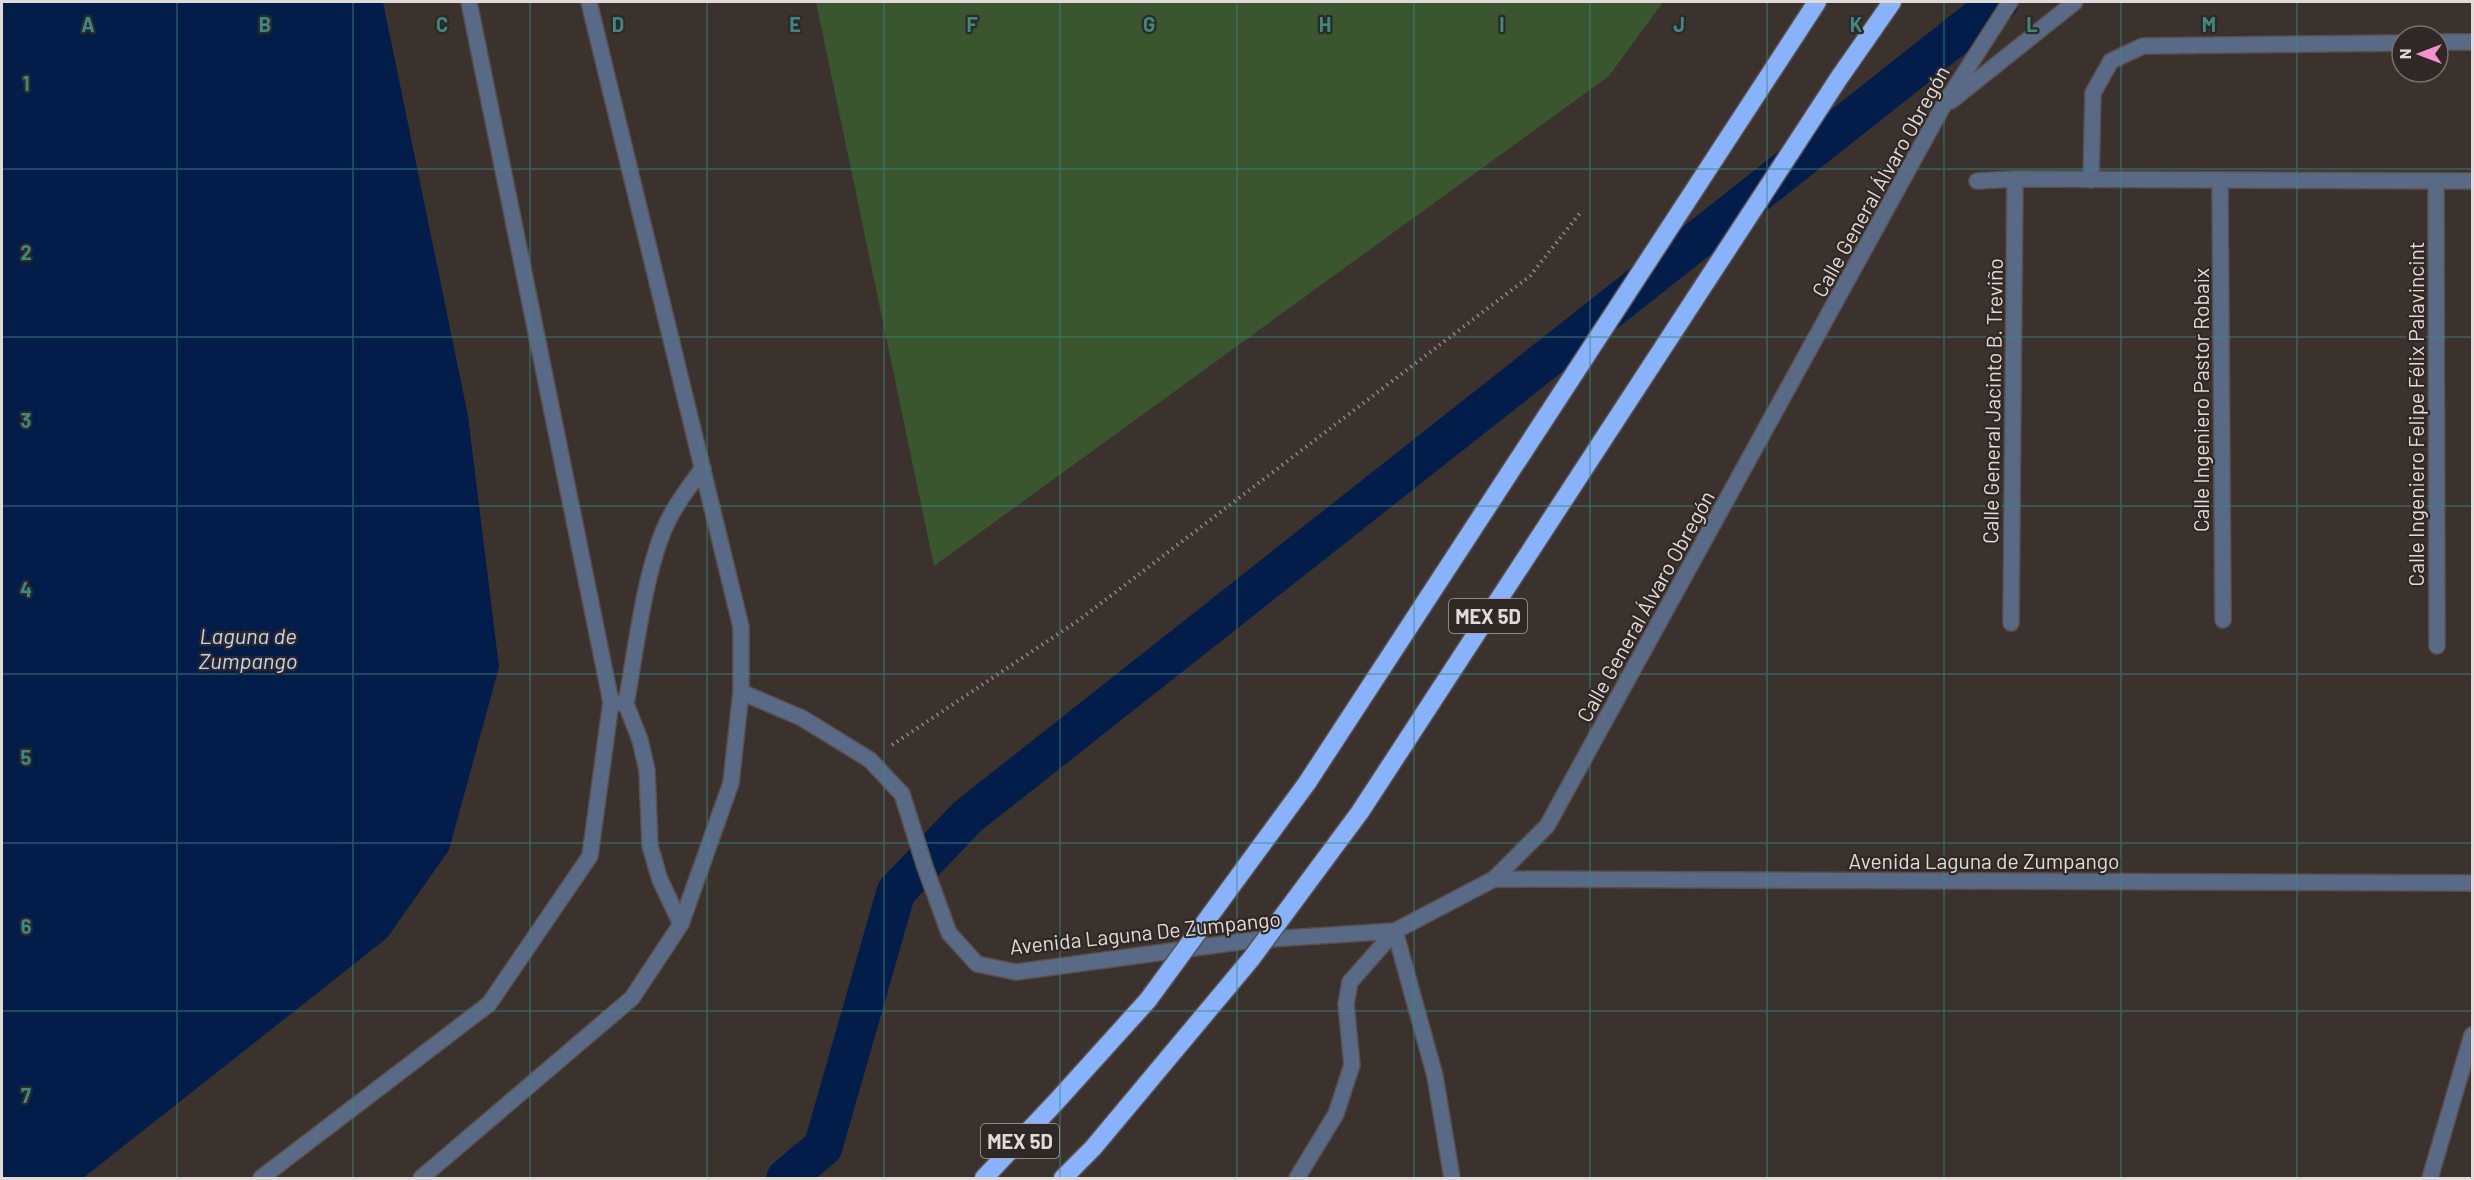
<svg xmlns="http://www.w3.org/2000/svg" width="2474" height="1180" viewBox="0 0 2474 1180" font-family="Barlow,sans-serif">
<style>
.green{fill:#3a562f}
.water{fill:#021d4a}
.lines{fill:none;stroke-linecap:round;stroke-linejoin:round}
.canal{stroke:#021d4a;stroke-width:39}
.service-casing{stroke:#59504d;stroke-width:18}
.minor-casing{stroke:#59504d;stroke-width:18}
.motorway-casing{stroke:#59504d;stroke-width:21}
.path{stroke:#8f8885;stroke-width:4;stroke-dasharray:1.5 4.5;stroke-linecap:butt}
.service{stroke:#596a87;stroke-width:15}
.minor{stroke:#596a87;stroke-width:15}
.motorway{stroke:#88b2f9;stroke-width:18}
.motorway-bridge-casing{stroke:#59504d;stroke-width:21;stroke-linecap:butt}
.motorway-bridge{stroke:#88b2f9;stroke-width:18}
.grid{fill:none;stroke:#398a83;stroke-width:1.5;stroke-opacity:0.55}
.labels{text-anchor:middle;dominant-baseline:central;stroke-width:4.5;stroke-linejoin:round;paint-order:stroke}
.shield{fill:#302824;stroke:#aba5a2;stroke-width:1.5}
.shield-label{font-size:20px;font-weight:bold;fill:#e0dbd8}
.street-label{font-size:21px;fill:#e0dbd8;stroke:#302824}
.water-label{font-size:22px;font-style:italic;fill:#bed5fa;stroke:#302824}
.grid-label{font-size:20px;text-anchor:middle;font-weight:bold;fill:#398a83;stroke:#302824;stroke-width:4.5;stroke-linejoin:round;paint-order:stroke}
</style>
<rect width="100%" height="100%" fill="#3b322e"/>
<!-- green -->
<path class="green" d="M816 2H1663L1609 76 934 566Z"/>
<!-- water -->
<path class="water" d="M2 2H383L468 416 499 667 449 850 387 938 83 1178H2Z"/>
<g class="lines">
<!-- canal -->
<path class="canal" d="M786 1178 823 1147 896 892 967 817 1999 2"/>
<!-- service casing -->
<g class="service-casing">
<path id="service" d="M2438 42H2472
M2091 180 2093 93 2111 61 2143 46 2402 43
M2220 180 2223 620
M2436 181 2437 646
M2011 623 2015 179"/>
</g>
<!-- minor casing -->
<g class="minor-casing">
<path id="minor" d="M1951 101 2075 2
M1977 181 2015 179 2472 181
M741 692 802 718 870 760 902 794 925 867 949 933 977 964 1016 972 1253 940 1395 931 1435 1076 1452 1178
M611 702 626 704C636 649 644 576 665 527 675 505 689 487 703 468
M626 704 640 740 647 770 650 846 660 880 681 924
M1494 879 2472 883
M261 1178 489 1004 590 856 611 702 469 2
M421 1178 632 998 681 924 731 783 741 692V627L589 2
M1297 1178 1336 1114 1352 1065 1346 1004 1350 982 1395 931 1494 879 1547 826 1942 108 2010 2
M2430 1178 2472 1035"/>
</g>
<!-- motorway casing -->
<g class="motorway-casing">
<path id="motorway" d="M1307 783 1817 2
M1360 812 1839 78 1892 2
M984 1178 1055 1103
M1063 1178 1093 1148"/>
</g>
<!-- path -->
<path class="path" d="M892 745 1079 620 1530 276 1580 213"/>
<!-- service -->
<use href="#service" class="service"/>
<!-- minor -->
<use href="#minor" class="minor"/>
<!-- motorway -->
<use href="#motorway" class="motorway"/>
<!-- motorway-bridge casing -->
<g class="motorway-bridge-casing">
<path id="motorway-bridge" d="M1055 1103 1148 1000 1307 783
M1093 1148 1251 959 1360 812"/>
</g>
<!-- motorway-bridge -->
<use href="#motorway-bridge" class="motorway-bridge"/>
</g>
<!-- grid -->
<path class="grid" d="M177 2V1178M353 2V1178M530 2V1178M707 2V1178M884 2V1178M1060 2V1178M1237 2V1178M1414 2V1178M1590 2V1178M1767 2V1178M1944 2V1178M2121 2V1178M2297 2V1178M2 169H2472M2 337H2472M2 506H2472M2 674H2472M2 843H2472M2 1011H2472"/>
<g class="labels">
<!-- shield labels -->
<g class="shield">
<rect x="1449" y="599" width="78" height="34" rx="4.5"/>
<rect x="981" y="1124" width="78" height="34" rx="4.5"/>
</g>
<g class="shield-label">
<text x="1488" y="616">MEX 5D</text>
<text x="1020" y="1141">MEX 5D</text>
</g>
<!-- street labels -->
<g class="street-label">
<text transform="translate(1880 181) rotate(-61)">Calle General Álvaro Obregón</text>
<text transform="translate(2200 400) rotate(-90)">Calle Ingeniero Pastor Robaix</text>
<text transform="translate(1992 401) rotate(-89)">Calle General Jacinto B. Treviño</text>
<text transform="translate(2415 414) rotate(-90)">Calle Ingeniero Felipe Félix Palavincint</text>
<text transform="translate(1645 606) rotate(-61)">Calle General Álvaro Obregón</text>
<text x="1984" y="860">Avenida Laguna de Zumpango</text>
<text transform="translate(1145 932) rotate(-6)">Avenida Laguna De Zumpango</text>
</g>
<!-- water labels -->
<g class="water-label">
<text x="248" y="635">Laguna de<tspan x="248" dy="25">Zumpango</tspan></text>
</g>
</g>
<g class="grid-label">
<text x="88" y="32">A</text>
<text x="265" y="32">B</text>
<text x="442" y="32">C</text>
<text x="618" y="32">D</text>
<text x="795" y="32">E</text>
<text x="972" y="32">F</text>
<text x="1149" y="32">G</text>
<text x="1325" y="32">H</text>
<text x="1502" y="32">I</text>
<text x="1679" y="32">J</text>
<text x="1856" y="32">K</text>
<text x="2032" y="32">L</text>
<text x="2209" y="32">M</text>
<text x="26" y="91">1</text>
<text x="26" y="260">2</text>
<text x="26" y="428">3</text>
<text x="26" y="597">4</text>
<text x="26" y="765">5</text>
<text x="26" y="934">6</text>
<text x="26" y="1103">7</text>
</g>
<!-- border -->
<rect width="2474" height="1180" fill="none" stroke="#e0dbd8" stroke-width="6"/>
<!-- north arrow -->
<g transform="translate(2420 54) rotate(270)"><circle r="28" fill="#302824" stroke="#76706c" stroke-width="1.5"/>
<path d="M0-4.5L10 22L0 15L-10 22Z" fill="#f690d0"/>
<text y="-9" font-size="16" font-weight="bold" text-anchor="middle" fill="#e0dbd8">N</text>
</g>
</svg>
